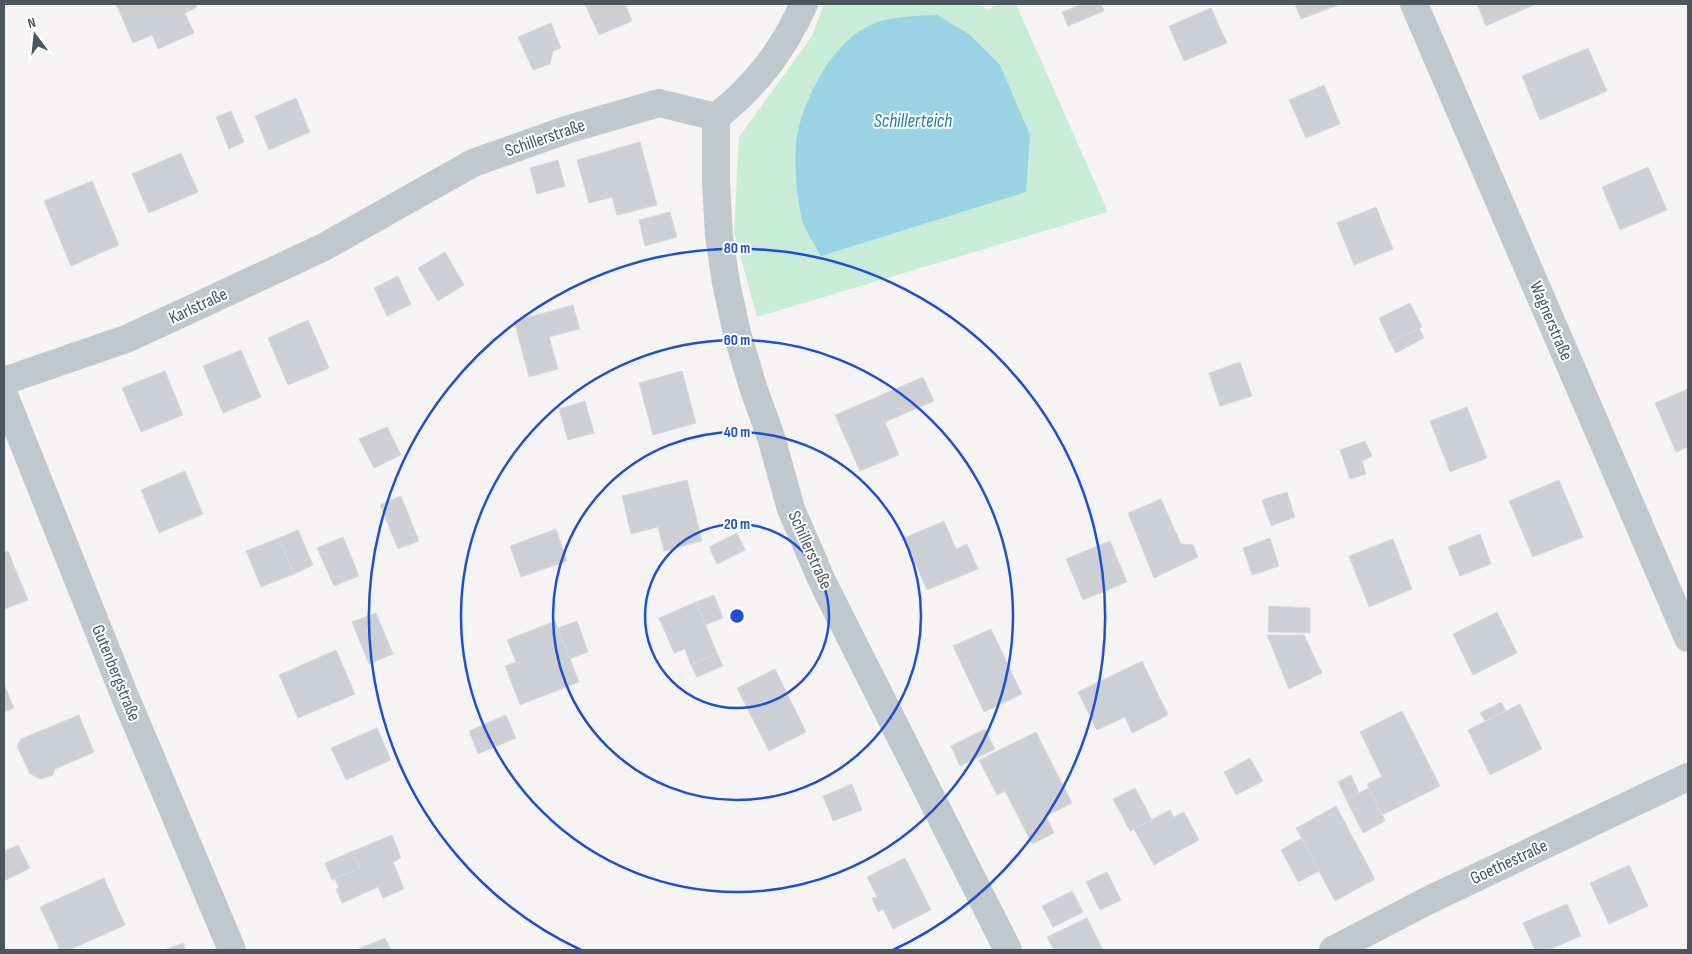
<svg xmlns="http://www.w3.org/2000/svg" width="1692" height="954" viewBox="0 0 1692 954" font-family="'Sofia Sans Condensed',sans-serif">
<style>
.green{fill:#c8ecd7}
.water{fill:#9ad3e4}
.building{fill:#cecfd4;stroke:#d8d9dd}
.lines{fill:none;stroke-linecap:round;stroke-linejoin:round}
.minor{stroke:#c0c7cd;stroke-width:28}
.ring{fill:none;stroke:#1d4ed8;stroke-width:2.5}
.labels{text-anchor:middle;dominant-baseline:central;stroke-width:4;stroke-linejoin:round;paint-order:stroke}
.street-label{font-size:18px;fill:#4c565e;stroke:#fff}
.water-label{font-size:19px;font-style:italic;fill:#1c7c9a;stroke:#fff}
.centre{fill:#1d4ed8;stroke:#fff;stroke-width:2.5}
.ring-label{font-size:15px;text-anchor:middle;font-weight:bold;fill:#1d4ed8;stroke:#fff;stroke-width:4;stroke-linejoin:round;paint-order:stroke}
</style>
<rect width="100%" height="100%" fill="#f5f3f3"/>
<!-- green -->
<path class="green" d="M824 4H976L987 9 1000 4H1016L1108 212 757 317 734 232 739 137 812 36Z"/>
<!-- water -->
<path class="water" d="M937 15 969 34 1000 65 1030 135 1026 192 821 256C816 246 807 234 803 223 797 203 793 157 797 136 804 97 834 39 873 24 893 16 915 16 937 15Z"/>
<!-- building -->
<path class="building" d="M116 4H196L197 7 185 13 194 33 158 49 152 35 133 43Z
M585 4H625L632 21 599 35Z
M1082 4H1101L1104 11 1068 26 1062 12Z
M1295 4H1341L1301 19Z
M1477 4H1536L1486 26Z
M1211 8 1227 43 1184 61 1169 26Z
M551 23 561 48 553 51 550 64 533 70 518 37Z
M1588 48 1607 91 1540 120 1522 76Z
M1324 85 1340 124 1306 138 1289 100Z
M296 98 310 132 269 150 255 116Z
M231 111 244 142 229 149 216 117Z
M640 142 657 205 617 215 612 197 589 203 577 160Z
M181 153 198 192 149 213 132 174Z
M558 160 565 186 537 194 530 168Z
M1648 167 1667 210 1620 230 1602 187Z
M92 181 119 245 71 266 44 201Z
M1376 207 1393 249 1354 265 1337 223Z
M670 212 677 237 645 246 639 220Z
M445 252 464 285 438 301 418 268Z
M398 276 411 304 387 316 374 288Z
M1410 303 1422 327 1390 342 1379 318Z
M573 305 580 329 549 337 558 369 529 377 514 321Z
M308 320 329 368 288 385 268 338Z
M1419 328 1424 338 1396 353 1390 342Z
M241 350 261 397 223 413 203 366Z
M1240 362 1252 396 1220 406 1209 373Z
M165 371 183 415 141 432 122 388Z
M682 371 696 423 653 435 639 383Z
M923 377 934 401 885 422 899 455 860 471 835 415Z
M1688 389V447L1676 452 1655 403Z
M585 401 594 433 568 440 559 409Z
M1467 407 1487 458 1450 472 1430 421Z
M387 427 401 455 374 468 359 439Z
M1365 441 1372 456 1362 461 1366 474 1350 479 1340 450Z
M185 471 203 514 159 533 141 490Z
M687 480 702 541 664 551 658 527 631 534 622 496Z
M1559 480 1583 537 1533 557 1509 501Z
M1287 492 1295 517 1271 526 1262 500Z
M401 496 419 541 398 549 380 505Z
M1161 499 1181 544 1193 545 1198 557 1154 578 1128 513Z
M944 521 956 549 967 544 978 569 927 590 904 538Z
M556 529 567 561 521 577 510 546Z
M298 530 313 565 294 574 279 538Z
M737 533 745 550 717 564 709 547Z
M1480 534 1491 564 1460 576 1448 547Z
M343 537 359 576 334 586 317 548Z
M279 538 294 574 261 587 246 551Z
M1270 538 1279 566 1252 575 1243 548Z
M1393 539 1412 589 1369 607 1349 556Z
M1110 541 1127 582 1083 600 1066 559Z
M8 551 28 600 4 609V553Z
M714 595 723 618 705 625 696 602Z
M696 602 717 653 691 665 685 649 674 653 659 618Z
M1269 606 1310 608V633L1268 632Z
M1497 612 1517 653 1473 675 1453 634Z
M376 613 393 654 369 664 352 622Z
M555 621 579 682 520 705 505 666 516 662 507 640Z
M577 621 588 652 570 659 558 628Z
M991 629 1022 694 984 712 953 646Z
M1267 635H1304L1322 673 1289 689Z
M336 650 355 694 298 718 279 675Z
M717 653 723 666 697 677 691 665Z
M1142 661 1168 715 1132 733 1125 717 1097 730 1078 692Z
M775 669 806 732 769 751 737 688Z
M4 684 14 708 4 712Z
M1501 702 1506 711 1485 721 1480 713Z
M1520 704 1542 749 1490 775 1468 730Z
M1402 711 1440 786 1382 815 1367 784 1382 777 1360 732Z
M79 715 94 752 55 769 53 775 41 779 30 774 17 746 21 739Z
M506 715 516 738 478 754 469 731Z
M377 728 391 760 346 780 331 748Z
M985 729 995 749 960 766 951 746Z
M1036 732 1072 803 1046 816 1054 833 1032 844 1005 791 997 795 979 760Z
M1250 758 1263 781 1236 795 1224 772Z
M1351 775 1359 793 1346 799 1338 782Z
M852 784 862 810 833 821 823 796Z
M1135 788 1152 820 1130 831 1113 799Z
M1369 788 1385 821 1363 833 1346 799Z
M1336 806 1375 879 1335 901 1296 828Z
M1170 810 1174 817 1184 812 1199 840 1154 865 1134 829Z
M392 835 401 858 393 862 404 889 383 898 378 887 342 903 336 889 339 888 335 879 360 868 353 851Z
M1302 838 1319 871 1298 882 1281 850Z
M18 845 30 868 4 881V849L5 851Z
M353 851 360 868 332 880 325 863Z
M905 858 931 910 893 929 883 909 878 912 872 898 877 897 867 877Z
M1629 865 1648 906 1609 924 1590 883Z
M1107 872 1121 900 1100 910 1086 882Z
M104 878 125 925 69 950H60L40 907Z
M1072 891 1083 912 1053 927 1042 906Z
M1567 904 1581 936 1548 950H1535L1523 923Z
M1087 918 1103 950H1054L1047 937Z
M385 938 391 950H356Z
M183 943 186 950H164Z"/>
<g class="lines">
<!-- minor -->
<path class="minor" d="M1414 4 1688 638
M716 117V181L719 236 726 283 737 333 753 387 771 437 791 509 823 583 1008 950
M716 117C756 86 783 50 804 4
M4 381 126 339 187 311 324 247 473 163 566 130 659 103 716 117
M4 395 124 694 232 950
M1333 950 1431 899 1688 777"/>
</g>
<!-- distance rings -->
<g class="ring">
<circle cx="737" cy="616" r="92"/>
<circle cx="737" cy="616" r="184"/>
<circle cx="737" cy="616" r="276"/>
<path d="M581 950A368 368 0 1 1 893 950"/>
</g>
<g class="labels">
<!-- street labels -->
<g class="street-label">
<text transform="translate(545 138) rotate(-19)">Schillerstraße</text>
<text transform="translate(198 306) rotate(-25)">Karlstraße</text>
<text transform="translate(1551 321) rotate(67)">Wagnerstraße</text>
<text transform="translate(810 550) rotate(66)">Schillerstraße</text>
<text transform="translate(116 673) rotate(68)">Gutenbergstraße</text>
<text transform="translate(1509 862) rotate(-25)">Goethestraße</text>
</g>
<!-- water labels -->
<g class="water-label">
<text x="913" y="121">Schillerteich</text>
</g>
</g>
<circle cx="737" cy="616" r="8" class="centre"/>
<g class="ring-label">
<text x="737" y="253">80 m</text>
<text x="737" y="345">60 m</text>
<text x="737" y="437">40 m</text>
<text x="737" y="529">20 m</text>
</g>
<!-- border -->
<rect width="1692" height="954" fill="none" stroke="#4c565e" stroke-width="10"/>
<!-- north arrow -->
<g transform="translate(35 35) rotate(345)" stroke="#ffffff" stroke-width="4" paint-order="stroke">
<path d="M0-4L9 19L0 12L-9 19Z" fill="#4c565e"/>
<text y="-8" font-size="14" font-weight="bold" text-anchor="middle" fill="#4c565e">N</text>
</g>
</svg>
